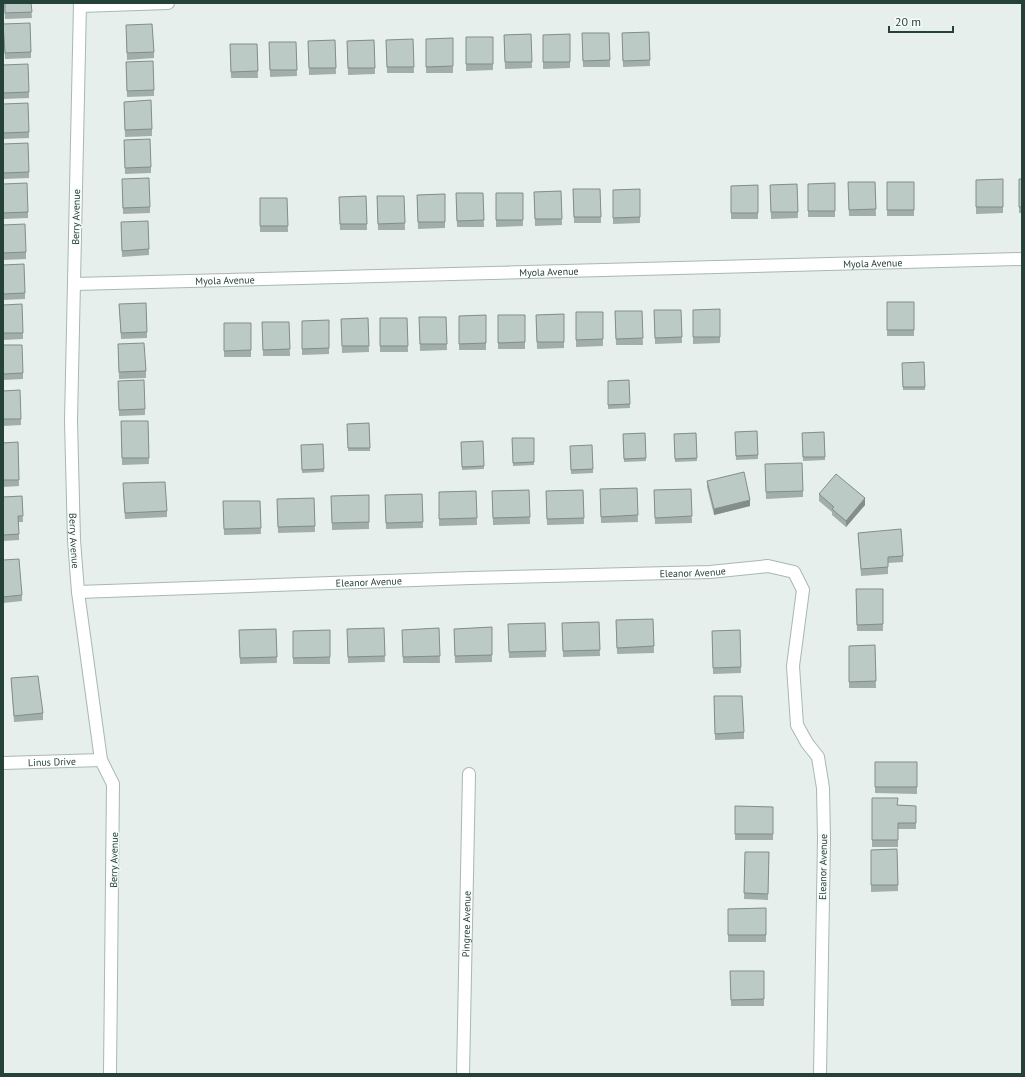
<svg xmlns="http://www.w3.org/2000/svg" width="1025" height="1077" viewBox="0 0 1025 1077" font-family="'PT Sans',sans-serif">
<style>
.lines{fill:none;stroke-linecap:round;stroke-linejoin:round}
.minor-casing{stroke:#a8b8b2;stroke-width:14}
.minor{stroke:#fff;stroke-width:12}
.wall{fill:#a1aea9}
.shaded-wall{fill:#838d89}
.building{fill:#bbcac4;stroke:#838d89}
.labels{text-anchor:middle;dominant-baseline:central;stroke-width:3;stroke-linejoin:round;paint-order:stroke}
.street-label{font-size:10px;fill:#24423a;stroke:#f7fbf9}
</style>
<rect width="100%" height="100%" fill="#e6efeb"/>
<g class="lines">
<!-- minor casing -->
<g class="minor-casing">
<g id="minor">
<path id="s1" d="M80 3 71 421 74 540 78 592 101 760 113 784 110 1074"/>
<path d="M80 6 168 3"/>
<path id="s2" d="M75 284 1022 259"/>
<path id="s3" d="M78 592 470 578 710 572 768 566 794 572 803 590 793 666 797 725 807 743 818 757 823 788 824 838 820 1074"/>
<path id="s4" d="M3 763 101 760"/>
<path id="s5" d="M463 1074 469 774"/>
</g>
</g>
<!-- minor -->
<use href="#minor" class="minor"/>
</g>
<!-- wall -->
<path class="wall" d="M4 3H31L32 18 5 19Z
M3 31 31 52V58L5 59Z
M126 31 154 52V58L127 60Z
M649 32 650 66 623 67 622 33Z
M582 33H609L610 67H583Z
M531 34 532 68 505 69 504 35Z
M570 34V68L543 69V35Z
M466 37H493V70L466 71Z
M453 38V73H426V39Z
M413 39 414 73H387L386 40Z
M335 40 336 74 309 75 308 41Z
M374 40 375 74 348 75 347 41Z
M269 42H296L297 76 270 77Z
M230 44H257L258 78H231Z
M126 62 154 90V96L127 97Z
M3 65 29 92V98L3 99Z
M124 102 152 129V136L125 137Z
M3 104 29 132V138L3 139Z
M3 144 29 172V178L3 179Z
M124 146 151 167V173L125 174Z
M1003 179V213L976 214V180Z
M1019 179H1022V213H1019Z
M848 182H875L876 216H849Z
M887 182H914V216H887Z
M835 183V217H808V184Z
M3 184 28 212V218L3 219Z
M797 184 798 218 771 219 770 185Z
M758 185V219H731V186Z
M122 186 150 207V213L123 214Z
M573 189H600L601 223H574Z
M640 189V223L613 224V190Z
M561 191 562 225 535 226 534 192Z
M456 193H483L484 227H457Z
M496 193H523V226L496 227Z
M445 194V228L418 229 417 195Z
M366 196 367 230H340L339 197Z
M377 196H404L405 230H378Z
M260 198H287L288 232H260Z
M121 222 149 249V255L122 257Z
M3 225 26 252V259L3 260Z
M3 265 25 293V299L3 300Z
M887 302H914V336H887Z
M119 304 147 332V338L121 339Z
M3 305 23 333V339L3 340Z
M720 309V343L693 344V310Z
M654 310H681L682 343 655 344Z
M615 311H642L643 345H616Z
M576 312H603V346L576 347Z
M564 314V348L537 349 536 315Z
M486 315V350H459V316Z
M498 315H525V349H498Z
M419 317H446L447 350 420 351Z
M368 318 369 352 342 353 341 319Z
M380 318H407L408 352H380Z
M329 320V354L302 355V321Z
M262 322H289L290 356H263Z
M224 323H251V357H224Z
M118 344 146 371V378L119 379Z
M3 345 23 373V379L3 380Z
M924 362 925 390H903L902 363Z
M629 380 630 408 608 409V381Z
M118 381 145 409V415L119 416Z
M3 391 21 419V425L3 426Z
M121 421H148L149 464 122 465Z
M369 423 370 451H348L347 424Z
M757 431 758 459 736 460 735 432Z
M824 432 825 460 803 461 802 433Z
M645 433 646 461 624 462 623 434Z
M696 433 697 461 675 462 674 434Z
M512 438H534V465L513 466Z
M483 441 484 469 462 470 461 442Z
M18 442 19 486 3 487V443Z
M323 444 324 472 302 473 301 445Z
M570 446 593 469V473L571 474Z
M765 464 803 491V497L766 499Z
M707 481 750 506 714 515 707 487Z
M637 488 638 522 601 523 600 489Z
M691 489 692 523 655 524 654 490Z
M123 490 167 511V517L125 519Z
M529 490 530 524 493 525 492 491Z
M583 490 584 524 547 525 546 491Z
M476 491 477 525 439 526V492Z
M422 494 423 528 386 529 385 495Z
M819 494 865 505 846 527 832 515V512L819 501Z
M369 495V529L332 530 331 496Z
M22 496 23 522H19V540L3 541V497Z
M314 498 315 532 278 533 277 499Z
M223 501H260L261 534 224 535Z
M858 533 903 556V562L888 563V574L861 576Z
M3 560 22 595V601L3 603Z
M856 589H883V631H857Z
M653 619 654 653 617 654 616 620Z
M599 622 600 656 563 657 562 623Z
M545 623 546 657 509 658 508 624Z
M492 627V662L455 663 454 629Z
M384 628 385 662 348 663 347 629Z
M439 628 440 663H403L402 630Z
M276 629 277 663 240 664 239 630Z
M330 630V664H293V631Z
M740 630 741 673 713 674 712 631Z
M875 645 876 688H849V646Z
M11 678 43 713V720L14 722Z
M714 696 744 732V739L715 740Z
M875 762H917V794L875 793Z
M872 798 898 805 916 806V829H898V847H872Z
M735 806 773 807V840H735Z
M897 849 898 891 871 892V850Z
M745 852H769L768 900 744 899Z
M766 908V942H728V909Z
M730 971H764V1006H731Z"/>
<!-- shaded-wall -->
<path class="shaded-wall" d="M865 498V505L846 527V521Z
M750 500V506L714 515V509Z"/>
<!-- building -->
<path class="building" d="M5 3H31L32 12 5 13Z
M30 23 31 52 5 53 3 24Z
M152 24 154 52 127 53 126 25Z
M649 32 650 60 623 61 622 33Z
M582 33H609L610 60 583 61Z
M531 34 532 62H505L504 35Z
M570 34V62H543V35Z
M466 37H493V64H466Z
M453 38V66L426 67V39Z
M413 39 414 67H387L386 40Z
M335 40 336 68H309L308 41Z
M374 40 375 68H348L347 41Z
M269 42H296L297 70H270Z
M230 44H257L258 71 231 72Z
M153 61 154 90 127 91 126 62Z
M28 64 29 92 3 93V65Z
M151 100 152 129 125 130 124 102Z
M28 103 29 132 3 133V104Z
M150 139 151 167 125 168 124 140Z
M28 143 29 172 3 173V144Z
M149 178 150 207 123 208 122 179Z
M1003 179V207H976V180Z
M1019 179H1022V207H1019Z
M848 182H875L876 209 849 210Z
M887 182H914V210H887Z
M27 183 28 212 3 213V184Z
M835 183V211H808V184Z
M797 184 798 212H771L770 185Z
M758 185V213H731V186Z
M573 189H600L601 217H574Z
M640 189V217L613 218V190Z
M561 191 562 219H535L534 192Z
M456 193H483L484 220 457 221Z
M496 193H523V220H496Z
M445 194V222H418L417 195Z
M366 196 367 224H340L339 197Z
M377 196H404L405 223 378 224Z
M260 198H287L288 226H260Z
M148 221 149 249 122 251 121 222Z
M25 224 26 252 3 253V225Z
M24 264 25 293 3 294V265Z
M887 302H914V330H887Z
M146 303 147 332 121 333 119 304Z
M22 304 23 333H3V305Z
M720 309V337H693V310Z
M654 310H681L682 337 655 338Z
M615 311H642L643 338 616 339Z
M576 312H603V339L576 340Z
M564 314V342H537L536 315Z
M486 315V343L459 344V316Z
M498 315H525V342L498 343Z
M419 317H446L447 344H420Z
M368 318 369 346H342L341 319Z
M380 318H407L408 346H380Z
M329 320V348L302 349V321Z
M262 322H289L290 349 263 350Z
M224 323H251V350L224 351Z
M144 343 146 371 119 372 118 344Z
M3 345H22L23 373 3 374Z
M924 362 925 387H903L902 363Z
M144 380 145 409 119 410 118 381Z
M629 380 630 404 608 405V381Z
M20 390 21 419H3V391Z
M121 421H148L149 458H122Z
M369 423 370 448H348L347 424Z
M757 431 758 455 736 456 735 432Z
M824 432 825 457H803L802 433Z
M645 433 646 458 624 459 623 434Z
M696 433 697 458 675 459 674 434Z
M512 438H534V462L513 463Z
M483 441 484 466 462 467 461 442Z
M18 442 19 480H3V443Z
M323 444 324 469 302 470 301 445Z
M592 445 593 469 571 470 570 446Z
M802 463 803 491 766 492 765 464Z
M744 472 750 500 714 509 707 481Z
M836 474 865 498 846 521 832 509 834 507 819 494Z
M165 482 167 511 125 513 123 483Z
M637 488 638 515 601 517 600 489Z
M691 489 692 516 655 518 654 490Z
M529 490 530 517 493 518 492 491Z
M583 490 584 518 547 519 546 491Z
M476 491 477 518 439 519V492Z
M422 494 423 522 386 523 385 495Z
M369 495V522L332 523 331 496Z
M22 496 23 516H18L19 534 3 535V497Z
M314 498 315 526 278 527 277 499Z
M223 501H260L261 528 224 529Z
M901 529 903 556 888 557V567L861 569 858 533Z
M19 559 22 595 3 597V560Z
M856 589H883V624L857 625Z
M653 619 654 646 617 648 616 620Z
M599 622 600 650 563 651 562 623Z
M545 623 546 651 509 652 508 624Z
M492 627V655L455 656 454 629Z
M384 628 385 656 348 657 347 629Z
M439 628 440 656 403 657 402 630Z
M276 629 277 657 240 658 239 630Z
M330 630V657L293 658V631Z
M740 630 741 667 713 668 712 631Z
M875 645 876 681 849 682V646Z
M38 676 43 713 14 716 11 678Z
M714 696H742L744 732 715 734Z
M875 762H917V787H875Z
M872 798H898L897 805 916 806V823H898V840H872Z
M735 806 773 807V834H735Z
M897 849 898 885H871V850Z
M745 852H769L768 894 744 893Z
M766 908V935H728V909Z
M730 971H764V999L731 1000Z"/>
<g class="labels">
<!-- street labels -->
<g class="street-label">
<text transform="translate(76 217) rotate(-89)">Berry Avenue</text>
<text stroke="none"><textPath href="#s2" startOffset="798">Myola Avenue</textPath></text>
<text stroke="none"><textPath href="#s2" startOffset="474">Myola Avenue</textPath></text>
<text stroke="none"><textPath href="#s2" startOffset="150">Myola Avenue</textPath></text>
<text stroke="none"><textPath href="#s1" startOffset="538">Berry Avenue</textPath></text>
<text stroke="none"><textPath href="#s3" startOffset="615">Eleanor Avenue</textPath></text>
<text stroke="none"><textPath href="#s3" startOffset="291">Eleanor Avenue</textPath></text>
<text stroke="none"><textPath href="#s4" startOffset="49">Linus Drive</textPath></text>
<text transform="translate(114 860) rotate(-89)">Berry Avenue</text>
<text transform="translate(823 867) rotate(-89)">Eleanor Avenue</text>
<text stroke="none"><textPath href="#s5" startOffset="150">Pingree Avenue</textPath></text>
</g>
</g>
<!-- border -->
<rect width="1025" height="1077" fill="none" stroke="#24423a" stroke-width="8"/>
<!-- scale -->
<path d="M889 26v6h64v-6" fill="none" stroke="#24423a" stroke-width="2"/>
<text x="895" y="26" font-size="12" fill="#24423a" stroke="#f7fbf9" stroke-width="3" paint-order="stroke">20 m</text>
</svg>
